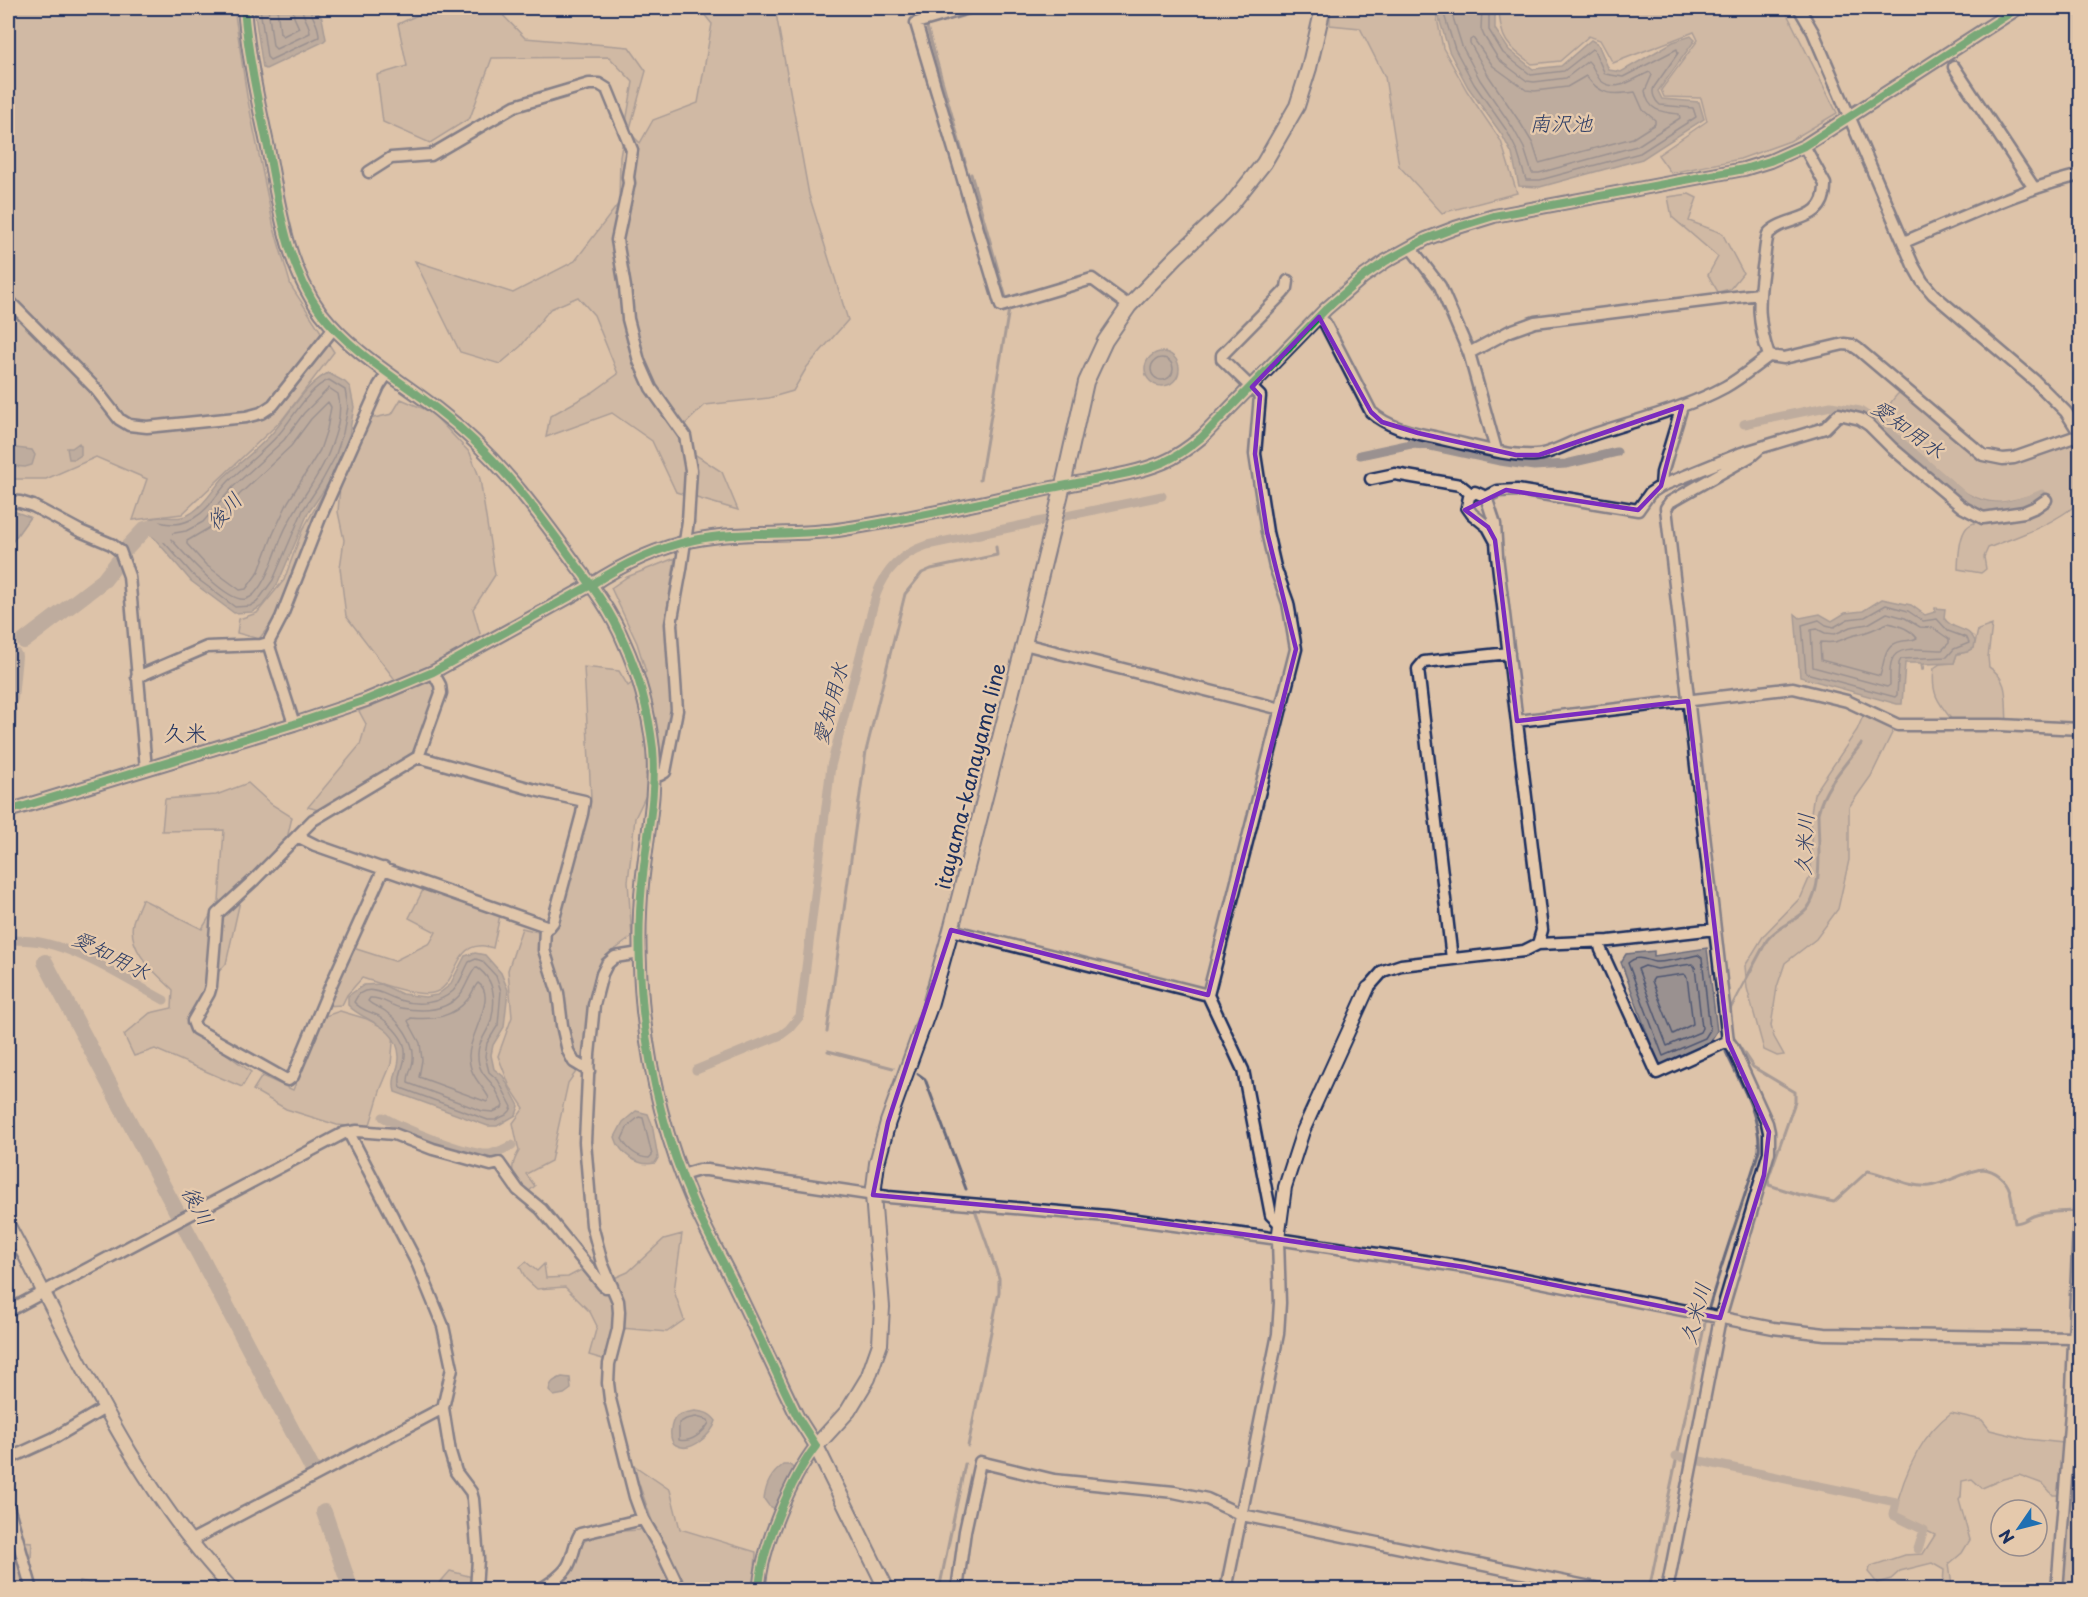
<svg xmlns="http://www.w3.org/2000/svg" width="2088" height="1597" viewBox="0 0 2088 1597" font-family="'Playpen Sans','Klee One',sans-serif">
<style>
.green{fill:#c1ad9d;stroke:#6e6e7e;stroke-width:1.5}
.water{fill:#9a9190;stroke:#676a7c;stroke-width:1.5}
.lines{fill:none;stroke-linecap:round;stroke-linejoin:round}
.shore{stroke:#4e5672;stroke-width:1.5}
.stream{stroke:#676a7c;stroke-width:3}
.canal{stroke:#9a9190;stroke-width:9}
.river{stroke:#9a9190;stroke-width:16}
.minor-casing{stroke:#1b2f5e;stroke-width:15}
.tertiary-casing{stroke:#1b2f5e;stroke-width:16}
.secondary-casing{stroke:#1b2f5e;stroke-width:18}
.minor{stroke:#e5c9ac;stroke-width:10}
.tertiary{stroke:#e5c9ac;stroke-width:12}
.secondary{stroke:#e5c9ac;stroke-width:14}
.minor-bridge-casing{stroke:#1b2f5e;stroke-width:15;stroke-linecap:butt}
.minor-bridge{stroke:#e5c9ac;stroke-width:10}
.cycleway-casing{stroke:#e5c9ac;stroke-width:11}
.cycleway{stroke:#00873e;stroke-width:8}
.marked{fill:none;stroke:#7b2cbf;stroke-width:4.5;stroke-linejoin:round}
.labels{text-anchor:middle;dominant-baseline:central;stroke-width:5;stroke-linejoin:round;paint-order:stroke}
.street-label{font-size:20px;fill:#1b2f5e;stroke:#e5c9ac}
.water-label{font-size:21px;font-style:italic;fill:#2e3e66;stroke:#e5c9ac}
.quarter-label{font-size:22px;fill:#1b2f5e;stroke:#e5c9ac}
</style>
<rect width="100%" height="100%" fill="#ddc3a9"/>
<filter id="ink" filterUnits="userSpaceOnUse"><feTurbulence type="fractalNoise" baseFrequency=".0167" numOctaves="2"/><feDisplacementMap in="SourceGraphic" scale="12" xChannelSelector="R" yChannelSelector="G"/><feConvolveMatrix kernelMatrix="1 2 1 2 8 2 1 2 1" color-interpolation-filters="sRGB"/></filter>
<g filter="url(#ink)">
<!-- green -->
<path class="green" d="M8 8H234L247 96 274 228 291 286 334 352 282 420 182 514 133 520 147 479 96 457 46 479H8Z
M421 8H496L525 38 629 47 646 71 629 132 640 143 653 120 698 103 712 24 699 8H775L809 195 848 320 807 367 793 391 769 398 705 405 676 433 682 446 722 472 738 510 676 492 652 441 612 413 546 437 550 416 593 392 618 374 594 315 578 297 550 309 521 346 500 364 460 352 415 261 513 293 575 261 619 203 620 157 633 82 609 57 492 58 470 118 430 143 383 122 377 75 407 66 398 24 422 13Z
M1330 8H1435L1443 48 1467 91 1501 141 1517 193 1442 213 1399 166 1385 77 1360 28 1330 25Z
M1499 8H1784L1837 113 1790 141 1740 159 1671 173 1658 155 1707 121 1701 98 1664 97 1661 90 1698 40 1694 32 1613 63 1600 40 1589 36 1560 61 1532 64C1507 46 1500 40 1499 8Z
M1689 194 1697 198 1689 221 1722 233 1743 273 1730 289 1718 292 1708 275 1718 257 1672 217 1668 197Z
M1901 391 1989 460 2073 440 2080 453V502C2050 526 2023 534 1988 548L1984 557 1986 569 1981 573 1958 569C1960 505 1976 529 2020 516 2030 513 2040 506 2049 501L2041 492C2010 502 1994 509 1964 492L1887 426C1885 410 1889 402 1901 391Z
M401 399 431 412 470 453 480 479 495 575 473 609 481 637 418 674 396 681 346 616 340 568 344 540 338 512 340 486 278 615 259 639 237 633 239 619 257 613 284 580 302 531 332 478 351 451 360 421 392 414Z
M675 558 666 617 672 711 663 760 635 818 628 882 632 937 602 959 589 1000 585 1059 568 1083 551 1161 526 1174 535 1186 528 1192C513 1178 507 1171 519 1151L513 1123 524 1108 510 1087 498 1056 512 1017 508 970 522 928 550 935 591 798 584 667 619 671 628 686 646 672 637 643 611 588 627 577Z
M1992 625 1988 657 1989 667C2010 680 2005 700 2007 722L1952 720C1937 701 1931 693 1934 668L1940 664 1954 663 1957 654 1967 652 1974 648 1978 630Z
M8 639 15 643 8 707Z
M431 681 435 683 438 691 419 750 322 811 308 807 360 745 366 724 359 711Z
M1864 714 1895 727 1871 776 1849 807V860L1838 909 1816 939 1785 963 1777 987 1771 1026 1774 1037 1784 1055 1777 1056 1764 1050 1747 988 1745 966 1764 935 1801 897 1811 874V813L1814 794 1857 730Z
M248 783 271 804 292 817 283 856 240 901 226 964 207 984 186 1024 251 1072 242 1087 155 1049 134 1056 124 1035 150 1013 172 1008 173 990C155 972 127 951 133 922 135 915 139 907 142 899L202 929 219 901 224 830 162 831 165 799 216 795Z
M424 888 500 915 493 948C488 947 483 945 479 946 454 947 457 984 436 992 421 999 379 983 362 978L347 995 342 1005 325 1006 353 948 394 961 430 943 436 932 409 918Z
M340 1011 367 1019 394 1033 391 1064 381 1088 369 1128 337 1125 286 1109 253 1090 262 1076 293 1090 325 1016Z
M682 1234 674 1291 684 1320 667 1332 621 1328 610 1338 606 1360 589 1355 597 1326 590 1312 565 1287 537 1289 526 1279 520 1267 526 1262 537 1271 544 1264 546 1278 568 1277 583 1269 605 1282 628 1272 664 1239Z
M2080 1291V1589L2062 1590 2074 1417Z
M1951 1413 1982 1420 1990 1430 2027 1439 2063 1443 2061 1495H2053L2043 1484 2019 1475 2003 1479 1982 1488 1972 1479 1962 1481 1961 1497 1959 1500 1970 1540 1962 1553 1949 1564 1952 1586 1943 1584 1944 1570 1932 1563 1900 1571 1891 1579 1877 1583 1868 1572 1871 1566 1904 1555 1923 1554 1935 1535 1894 1515C1903 1477 1919 1436 1951 1413Z
M632 1464 670 1490 680 1529 756 1552 754 1589 554 1590 573 1569 579 1543 607 1532 639 1530 652 1521Z
M8 1540 32 1542 29 1589H8Z
M450 1571 472 1577 469 1589H438L436 1587Z
M80 1581 114 1589H78Z"/>
<!-- water -->
<path class="water" d="M254 8H314L322 18 326 39 323 42 266 69 263 68Z
M1436 8H1495V29L1509 50 1533 69 1561 66 1591 40 1598 44 1609 70 1621 72 1673 42 1691 36 1695 40 1658 91 1662 99 1699 102 1704 119 1642 159 1540 187 1519 186 1512 154 1502 135 1468 87 1449 51Z
M1145 369a17 17 0 1 1 34 0a17 17 0 1 1-34 0Z
M328 373 345 382 350 387 354 407 349 435 341 459 328 484 308 513 278 583 262 606 252 612 234 613 191 581 144 526C159 507 174 526 193 512 206 503 214 488 224 477 241 461 260 448 275 430 292 410 305 385 328 373Z
M79 443 81 446V455L75 459H69L67 448H72Z
M16 448 32 450 35 455 32 465 25 467 13 466 9 455Z
M8 509 30 517 8 548Z
M1882 599 1911 605 1925 615 1935 612V608L1945 609 1944 618C1952 631 1969 626 1975 641L1974 648 1967 652 1957 654 1954 663 1924 664 1923 670H1922L1921 663H1905L1902 704H1897L1800 677 1795 614 1800 618 1820 614 1832 621 1845 613 1863 611Z
M1707 948 1717 1031 1710 1042 1659 1066 1621 962 1626 954 1654 951V956Z
M475 953 485 955 501 973 508 990 504 1027 493 1045 491 1055 494 1069 503 1076 519 1106 516 1115 497 1126H488L395 1092C391 1077 400 1068 399 1056 397 1024 363 1022 348 1005V996L364 985 381 984 402 994 425 997 437 995 450 985 465 956Z
M636 1111 648 1114 652 1124 658 1158 655 1163C638 1167 620 1154 615 1137L623 1122Z
M562 1377 570 1378 571 1389 564 1394 554 1396 549 1391C550 1382 554 1380 562 1377Z
M695 1411C705 1412 710 1413 716 1421 712 1434 691 1454 676 1445 668 1441 670 1422 677 1416 682 1413 689 1412 695 1411Z
M783 1465H790L793 1468V1472L776 1509 769 1506 764 1499C766 1484 771 1474 783 1465Z"/>
<g class="lines">
<!-- shore -->
<path class="shore" d="M260 8 267 57 270 60 319 37C319 22 311 18 310 8
M268 8 273 46 276 49 310 33C310 23 302 17 302 8
M277 8 280 33 283 36 299 28 294 17 293 8
M1442 8 1455 49 1474 84 1507 131 1517 151 1526 180H1540L1640 153 1696 117 1693 108 1660 105C1655 101 1651 93 1654 87L1678 53 1677 49 1623 77 1605 74 1594 50 1592 49 1564 71 1531 75 1503 53 1489 30V8
M1450 8 1462 46 1480 80 1513 128 1524 148 1532 173H1539L1637 146 1680 118 1679 114C1661 112 1648 111 1645 91L1652 75 1650 72C1635 77 1618 94 1601 81 1595 75 1594 66 1588 61L1566 78 1534 82 1527 81 1499 60 1484 36 1481 29 1482 8
M1473 38 1493 66 1526 90 1535 91 1567 87 1586 76C1601 96 1612 95 1635 92L1643 110 1655 120V124L1633 138 1539 163 1533 144 1521 124 1488 75 1470 43V40Z
M1151 369a11 11 0 1 1 22 0a11 11 0 1 1-22 0Z
M329 380 345 390 348 407 343 433 335 457 322 481 303 510 273 580 257 602 250 606 235 607 195 577 155 532 152 525 159 522C172 525 182 525 194 518 209 510 217 493 229 481 245 465 264 451 279 434 293 418 309 387 329 380Z
M329 388 338 394C343 413 336 434 329 452 317 482 294 506 282 536 276 551 263 595 246 599 227 604 182 551 169 537V534L186 531 203 522 233 487 284 440 304 413Z
M328 402 331 407 327 429 320 450 288 502 273 534 259 571 246 589 240 590 206 565 187 544V541L209 528 240 494 291 446 311 419Z
M1886 605 1908 611 1923 621 1937 619 1948 631 1967 638 1969 643 1954 649 1947 657 1901 659 1899 663 1897 695 1895 697 1806 673 1802 625 1819 620 1826 625 1834 627 1848 619 1865 617Z
M1887 613 1905 618 1920 627 1933 628 1949 639V643L1942 650C1929 651 1898 643 1892 660 1889 667 1890 677 1890 685L1887 687 1813 667 1811 630 1817 629 1825 633 1835 634 1850 627 1868 624Z
M1888 623C1899 625 1911 630 1917 638 1912 641 1909 640 1903 641 1883 644 1885 661 1880 676L1821 660 1820 645 1821 642C1841 644 1839 639 1855 635 1868 633 1876 628 1888 623Z
M1698 955 1702 958 1710 1030 1705 1038 1663 1056 1628 963C1638 954 1645 960 1655 962 1666 963 1687 957 1698 955Z
M476 959 482 961 496 976 501 991 498 1025 487 1043 485 1056 489 1072 498 1080 512 1107 510 1111 506 1115 495 1120H488L401 1088C396 1073 409 1062 404 1045 401 1035 388 1022 379 1016 371 1012 360 1010 354 1002 364 980 384 995 399 1000 417 1006 439 1004 453 991 460 984 464 971 469 962Z
M1692 964 1695 967 1702 1028 1700 1032 1667 1046 1638 969 1645 966 1657 969Z
M476 967C495 979 496 1001 491 1021 487 1034 477 1042 478 1056 478 1069 484 1075 492 1084 497 1090 500 1099 503 1105L502 1108 493 1112 482 1111 408 1083C407 1074 413 1068 413 1059 415 1041 399 1021 385 1011 379 1007 373 1006 368 1001L370 998C382 997 390 1006 401 1008 423 1012 448 1012 462 992 467 984 470 974 476 967Z
M1684 974 1687 977 1693 1024 1673 1034 1652 981 1654 978Z
M478 983C499 996 467 1038 469 1057 470 1077 481 1083 489 1098L487 1102 419 1077 422 1060 420 1043 408 1021 411 1018C432 1020 453 1018 468 999 472 994 474 987 478 983Z
M639 1117 643 1118 652 1155 649 1158C638 1158 627 1149 622 1139L628 1126Z
M696 1417 708 1420 709 1423C703 1433 691 1443 679 1440V1423L686 1419Z"/>
<!-- stream -->
<path class="stream" d="M919 8 921 15
M927 27 965 162
M971 174 1006 298
M980 480 1009 309
M1728 1013 1767 940C1777 926 1796 922 1807 909 1824 887 1818 840 1818 813 1824 787 1845 765 1861 744
M827 1032 866 751 905 594 922 573 931 569 997 555 996 547
M1731 1034 1753 1067 1795 1092V1102L1768 1179 1769 1185 1800 1195 1834 1202 1868 1171C1889 1175 1908 1188 1930 1186 1945 1184 1971 1169 1983 1169 1995 1170 2006 1179 2010 1191 2013 1201 2013 1212 2015 1223 2023 1223 2026 1219 2033 1216 2046 1211 2061 1212 2075 1211
M828 1051 893 1068
M918 1074 925 1079 966 1189
M1708 1311C1723 1257 1743 1204 1759 1150 1761 1116 1740 1083 1726 1052
M968 1446 999 1292V1278L976 1213
M939 1590 965 1464
M1649 1590 1706 1318"/>
<!-- canal -->
<path class="canal" d="M1744 424 1831 406 1860 411 1877 422 1963 496C1989 515 2015 506 2042 494
M1360 455 1411 444 1426 445 1500 461 1534 466 1566 464 1617 452
M8 940C20 940 33 940 45 943 87 953 126 980 164 1000
M696 1070 781 1035 789 1029 800 1016 831 766 876 595C886 569 901 554 927 545L1162 496
M383 1117C402 1128 470 1156 490 1154 498 1152 505 1149 512 1145
M1676 1456 1896 1502 1893 1515 1924 1530 1918 1549"/>
<!-- river -->
<path class="river" d="M126 549 145 529 153 527 164 534
M24 641 104 580 118 562
M10 698 14 656
M8 726 9 711
M45 962 313 1470
M324 1512 351 1590"/>
<!-- minor casing -->
<g class="minor-casing">
<path id="minor" d="M968 8 916 23 1001 306 1092 279 1129 306
M1799 8 1813 32 1913 265 1922 281 1933 294 2034 380 2066 412 2080 434
M1954 67 2034 188
M369 172 391 158 431 155 515 106 589 84H599L607 89 632 150 628 177 629 183 617 240 625 287 628 319 639 361 651 388 685 436 691 470 688 521
M1904 242C1962 218 2019 190 2080 175
M1411 248 1440 286 1469 353 1496 450
M8 300 94 387 119 419 129 425 147 427 246 417 261 413 273 405 334 328
M1319 317 1325 323 1371 412C1391 430 1417 433 1442 439 1471 445 1507 457 1536 455 1551 454 1569 443 1583 438 1628 422 1683 410 1725 387 1740 379 1755 366 1769 356L1784 358 1844 344 1852 345 1858 349 1983 455 2003 459 2014 458 2080 435
M1469 353 1510 331 1535 322 1759 294
M1769 356C1757 321 1758 303 1763 267 1765 256 1765 245 1768 234 1786 214 1826 225 1825 184L1804 146
M1371 479 1395 474 1460 485 1471 494
M1661 486 1662 473 1682 406
M1486 497 1498 491 1517 490 1638 510 1650 493 1661 486 1742 453 1825 428 1839 414 1860 419 1869 425 1892 448 1962 507 1983 518 2024 512 2036 507 2046 500
M8 501 20 502 33 506 80 531 111 544 120 551 129 576 146 769
M1495 540 1488 527 1472 514 1467 507 1469 497 1475 492 1486 497 1495 524 1497 556 1542 930 1538 944
M268 643 294 724
M1024 644 1281 709
M137 677 207 647 261 645 268 643 281 618 320 518 379 386 387 374
M1517 721 1793 688 1847 701 1898 725H2001L2080 729
M418 757 535 790 584 801 582 814 553 922 549 927H545L544 950 558 993 562 1025 568 1051 574 1062 589 1071
M653 774 660 775 665 772 677 710 671 624 681 569
M297 836 315 845 549 927
M384 868 331 985 293 1076 288 1080 285 1079 196 1029 193 1021 209 993 211 986 217 914 254 880 313 820 418 757 441 693 440 685 433 672
M951 930 1208 995
M1599 942 1601 950 1657 1073 1728 1041
M640 953 615 957 607 964 602 974 594 1005 589 1055 585 1142 592 1225 602 1263 618 1301 619 1312 618 1329 609 1364 608 1383 610 1399 635 1497 643 1519 660 1548 680 1590
M1452 959 1418 669 1424 662 1509 653
M1368 988 1383 971 1401 965 1524 951 1538 944 1609 941 1715 929
M349 1133 418 1265 443 1326 452 1368 443 1408 450 1452 456 1472 471 1492 473 1499 478 1559 476 1590
M682 1175 699 1170H707L888 1197 1107 1216 1264 1237 1464 1267 1773 1328 1825 1334 2074 1338
M1280 1224 1271 1215 1243 1070 1208 995 1296 649 1288 603 1275 567 1267 532 1255 454 1260 396 1222 359V355L1283 293 1287 288 1288 281
M8 1311 344 1133 357 1131 394 1134 433 1149 491 1165 499 1163 518 1190 541 1209 603 1285 606 1287 612 1286
M8 1459 54 1438 105 1408
M8 1506 32 1590
M190 1541 443 1408
M538 1590C547 1586 563 1575 568 1566 574 1555 574 1544 580 1534L643 1519
M759 1590C761 1549 791 1478 816 1446
M957 1590 965 1531 980 1462 1054 1480 1174 1492 1207 1499 1242 1515 1605 1590
M1226 1590 1278 1334 1280 1303 1278 1240
M1667 1590 1720 1318 1769 1152V1132L1767 1123 1732 1046 1728 1041 1666 508 1670 502 1751 456 1760 448
M2057 1590 2071 1413 2080 1203"/>
</g>
<!-- tertiary casing -->
<g class="tertiary-casing">
<path id="tertiary" d="M244 8C248 55 258 102 268 148 279 205 286 265 321 313 352 353 397 378 437 409 492 451 534 506 574 562 593 587 612 613 624 642 639 675 649 714 653 749 657 791 646 842 642 884 638 925 639 969 643 1011 650 1075 667 1143 693 1202 705 1229 719 1254 732 1280 754 1325 775 1371 797 1416L816 1446
M8 811 294 724 366 700 433 672 591 585C623 564 656 548 694 540 742 530 795 537 844 529 917 518 990 500 1062 486 1095 479 1133 475 1164 462 1178 456 1190 447 1202 437L1326 309 1363 277 1386 261 1426 239 1455 228 1494 216 1744 169 1770 161 1804 146 2018 8
M8 1224C76 1350 133 1485 233 1590
M1278 1240 1285 1187 1303 1131 1368 988"/>
</g>
<!-- secondary casing -->
<g class="secondary-casing">
<path id="secondary" d="M887 1590 816 1446 848 1411 868 1378 880 1344 882 1307 873 1195 877 1163 888 1122 929 1009 951 930 1024 644 1063 485 1086 382 1105 341 1129 306 1176 257 1230 206 1264 163 1297 106 1309 68 1323 8"/>
</g>
<!-- minor -->
<use href="#minor" class="minor"/>
<!-- tertiary -->
<use href="#tertiary" class="tertiary"/>
<!-- secondary -->
<use href="#secondary" class="secondary"/>
<!-- minor-bridge casing -->
<g class="minor-bridge-casing">
<path id="minor-bridge" d="M681 569 688 521"/>
</g>
<!-- minor-bridge -->
<use href="#minor-bridge" class="minor-bridge"/>
<!-- cycleway casing -->
<g class="cycleway-casing">
<path id="cycleway" d="M244 8C248 55 258 102 268 148 279 205 286 265 321 313 352 353 397 378 437 409 492 451 534 506 574 562 593 587 612 613 624 642 639 675 649 714 653 749 657 791 646 842 642 884 638 925 639 969 643 1011 650 1075 667 1143 693 1202 705 1229 719 1254 732 1280 754 1325 775 1371 797 1416L816 1446C791 1478 761 1549 759 1590
M8 811 294 724 366 700 433 672 591 585C623 564 656 548 694 540 742 530 795 537 844 529 917 518 990 500 1062 486 1095 479 1133 475 1164 462 1178 456 1190 447 1202 437L1326 309 1363 277 1386 261 1426 239 1455 228 1494 216 1744 169 1770 161 1804 146 2018 8"/>
</g>
<!-- cycleway -->
<use href="#cycleway" class="cycleway"/>
</g>
</g>
<!-- marked area -->
<path d="M0 0H2088V1597H0ZM1319 317 1371 412 1382 422 1418 433 1516 455H1539L1682 406 1661 486 1638 510 1506 490 1465 510 1488 527 1495 540 1517 721 1688 701 1728 1041 1769 1132 1764 1175 1720 1318 1464 1267 1264 1237 1107 1216 873 1195 888 1122 951 930 1208 995 1296 649 1267 532 1255 454 1260 396 1252 387Z" fill="#ddc3a9" fill-opacity=".55" fill-rule="evenodd"/>
<path class="marked" d="M1319 317 1371 412 1382 422 1418 433 1516 455H1539L1682 406 1661 486 1638 510 1506 490 1465 510 1488 527 1495 540 1517 721 1688 701 1728 1041 1769 1132 1764 1175 1720 1318 1464 1267 1264 1237 1107 1216 873 1195 888 1122 951 930 1208 995 1296 649 1267 532 1255 454 1260 396 1252 387Z"/>
<g class="labels">
<!-- street labels -->
<g class="street-label">
<text transform="translate(970 776) rotate(-76)">itayama-kanayama line</text>
</g>
<!-- water labels -->
<g class="water-label">
<text x="1561" y="122">南沢池</text>
<text transform="translate(1909 428) rotate(36)">愛知用水</text>
<text transform="translate(223 510) rotate(-47)">後川</text>
<text transform="translate(829 703) rotate(-75)">愛知用水</text>
<text transform="translate(1803 844) rotate(-87)">久米川</text>
<text transform="translate(112 954) rotate(27)">愛知用水</text>
<text transform="translate(199 1205) rotate(62)">後川</text>
<text transform="translate(1694 1313) rotate(-75)">久米川</text>
</g>
<!-- quarter labels -->
<g class="quarter-label">
<text x="185" y="731">久米</text>
</g>
</g>
<!-- margin -->
<rect width="2088" height="1597" fill="none" stroke="#e5c9ac" stroke-width="30"/>
<rect x="15" y="15" width="2058" height="1567" fill="none" stroke="#1b2f5e" stroke-width="2" filter="url(#ink)"/>
<!-- north arrow -->
<g transform="translate(2019 1528) rotate(235)"><circle r="28" fill="#e5c9ac" stroke="#948b8d" stroke-width="1.5"/>
<path d="M0-4.5L10 22L0 15L-10 22Z" fill="#1f6fb2"/>
<text y="-9" font-size="16" font-weight="bold" text-anchor="middle" fill="#1b2f5e">N</text>
</g>
</svg>
